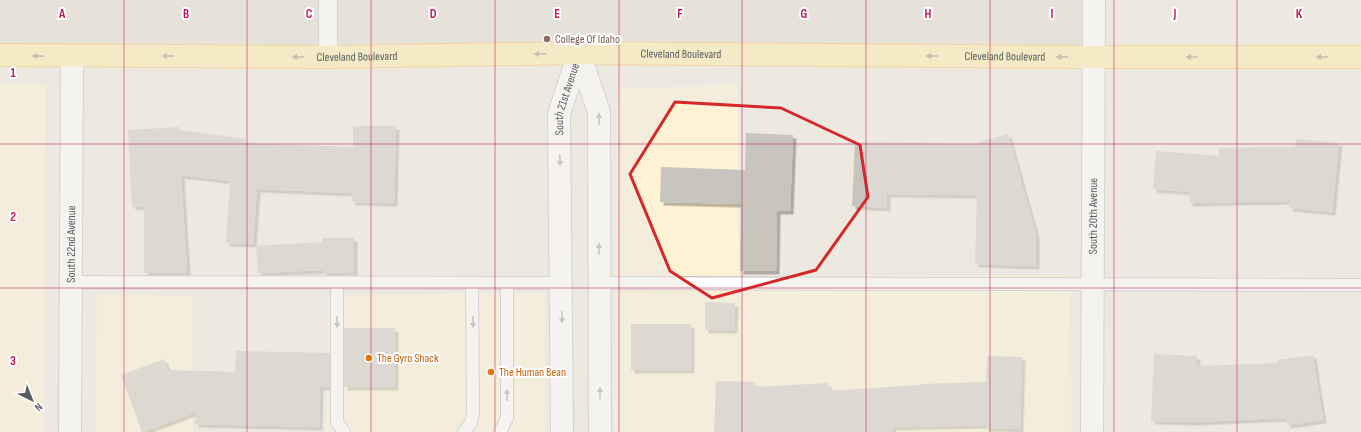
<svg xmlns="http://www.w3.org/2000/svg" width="1361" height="432" viewBox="0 0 1361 432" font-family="'Sofia Sans Condensed',sans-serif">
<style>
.commercial{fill:#fef2d4}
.education{fill:#ddd8cf}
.building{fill:#c8c4be;filter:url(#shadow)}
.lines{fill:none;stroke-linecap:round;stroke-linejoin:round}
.service-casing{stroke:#b4b8bc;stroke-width:14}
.pedestrian-casing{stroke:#b4b8bc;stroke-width:20}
.minor-casing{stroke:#b4b8bc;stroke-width:24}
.secondary-casing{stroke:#b3b7bc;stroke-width:24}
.primary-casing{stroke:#f4bb53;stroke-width:24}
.service{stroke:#fff;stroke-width:12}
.pedestrian{stroke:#fff;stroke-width:18}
.minor{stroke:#fff;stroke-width:22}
.secondary{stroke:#fff;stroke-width:22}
.primary{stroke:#ffeaa4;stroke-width:22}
.oneway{fill:#938f79}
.oneway2{fill:#9b9ea1}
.marked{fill:none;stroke:#d62828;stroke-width:3;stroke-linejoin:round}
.grid{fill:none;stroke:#c2185b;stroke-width:1;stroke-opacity:0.55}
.education-dot{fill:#8d6e63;stroke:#fff;stroke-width:1.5}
.food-dot{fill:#e8710a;stroke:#fff;stroke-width:1.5}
.labels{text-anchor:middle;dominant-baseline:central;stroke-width:4;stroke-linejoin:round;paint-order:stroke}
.education-label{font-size:12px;fill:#785e54;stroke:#fff;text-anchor:start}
.street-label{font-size:12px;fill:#595e62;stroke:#fff}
.food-label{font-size:12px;fill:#c56008;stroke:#fff;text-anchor:start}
.grid-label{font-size:13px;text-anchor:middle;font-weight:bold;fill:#c2185b;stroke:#fff;stroke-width:4;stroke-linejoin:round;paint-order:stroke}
</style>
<defs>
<filter id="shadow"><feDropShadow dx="3.5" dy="3.5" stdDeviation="0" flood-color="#0004"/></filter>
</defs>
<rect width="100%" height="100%" fill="#ede9e1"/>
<!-- commercial -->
<path class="commercial" d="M0 85H46L44 432H0Z
M738 85 739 276 1070 275 1071 432H615L617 88Z
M545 293V432H326L329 296Z
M97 295 192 296V432H96Z"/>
<!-- education -->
<path class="education" d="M0 0H1094L1093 57 0 55Z"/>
<!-- building -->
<path class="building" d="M353 126H396L394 203 352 202V193L257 189 253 244 226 243 230 181 181 175 187 272 144 273V206L132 207 128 130 179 127V130L246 139 245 143 353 147Z
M746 133 793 135 790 211H777L776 271H740L741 204 660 202 661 167 745 170Z
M1008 134 1036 234V266L975 264 977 195 887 194V208L852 206 855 142 974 144Z
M1296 139 1339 143 1332 212 1289 208 1290 201 1189 203 1190 192 1153 189 1156 151 1219 156V148L1295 147Z
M322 238H354V272L323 273V270L258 273 256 246 322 242Z
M705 302 735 303 734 330H705Z
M631 324H691V370H631Z
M344 328H395V387H344Z
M236 351 330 353V387H320L319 427 195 424V412L142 432 121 375 164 359 168 370 235 372Z
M1154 354 1197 356 1196 366 1278 363V360L1313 355 1323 420 1287 425 1286 418 1195 422 1151 421Z
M987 356 1022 357 1020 429 985 428V425L893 427V432H714L716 381 755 382V387L828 383 829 391 920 385V384L986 382Z"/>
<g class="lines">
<!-- service casing -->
<g class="service-casing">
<path id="service" d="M71 282 562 283
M337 283V422L344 432
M599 283 1361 285
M464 432 471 423 473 412 472 283
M500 432 507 418V283"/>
</g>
<!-- pedestrian casing -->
<g class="pedestrian-casing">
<path id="pedestrian" d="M328 57V0"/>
</g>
<!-- minor casing -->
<g class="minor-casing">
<g id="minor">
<path id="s1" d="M70 432 72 56"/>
<path id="s2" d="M1092 432 1094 0"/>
</g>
</g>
<!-- secondary casing -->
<g class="secondary-casing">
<g id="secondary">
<path d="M579 53 599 112 600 432"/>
<path id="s3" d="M562 432 559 114 579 53"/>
</g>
</g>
<!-- primary casing -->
<g class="primary-casing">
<g id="primary">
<path id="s4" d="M0 55 328 57 579 53 1093 57H1361"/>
</g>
</g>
<!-- service -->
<use href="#service" class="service"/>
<!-- pedestrian -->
<use href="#pedestrian" class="pedestrian"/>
<!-- minor -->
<use href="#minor" class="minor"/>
<!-- secondary -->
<use href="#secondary" class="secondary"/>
<!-- primary -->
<use href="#primary" class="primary"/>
</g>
<!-- one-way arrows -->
<defs><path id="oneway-solid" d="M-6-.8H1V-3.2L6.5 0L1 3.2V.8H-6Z"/></defs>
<g class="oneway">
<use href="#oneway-solid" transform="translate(540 54) rotate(179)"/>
<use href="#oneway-solid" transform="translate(38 56) rotate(-179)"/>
<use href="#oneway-solid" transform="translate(168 56) rotate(-180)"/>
<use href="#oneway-solid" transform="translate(932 56) rotate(-180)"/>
<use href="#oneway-solid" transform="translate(298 57) rotate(-180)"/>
<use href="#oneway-solid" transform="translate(1062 57) rotate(-180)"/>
<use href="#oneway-solid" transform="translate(1192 57) rotate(180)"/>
<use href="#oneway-solid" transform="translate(1322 57) rotate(180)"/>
</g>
<g class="oneway2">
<use href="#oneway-solid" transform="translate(599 119) rotate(-90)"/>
<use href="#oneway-solid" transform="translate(560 160) rotate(89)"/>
<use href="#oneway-solid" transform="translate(599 249) rotate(-90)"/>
<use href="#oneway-solid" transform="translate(562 317) rotate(90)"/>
<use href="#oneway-solid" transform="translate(337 322) rotate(90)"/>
<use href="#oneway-solid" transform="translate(473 322) rotate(90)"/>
<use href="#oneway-solid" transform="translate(600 393) rotate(-90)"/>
<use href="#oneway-solid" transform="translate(507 395) rotate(-90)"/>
</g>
<!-- marked area -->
<path d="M0 0H1361V432H0ZM675 102 781 108 860 145 868 197 816 270 712 298 670 271 630 174Z" fill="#ede9e1" fill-opacity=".55" fill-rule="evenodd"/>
<path class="marked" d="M675 102 781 108 860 145 868 197 816 270 712 298 670 271 630 174Z"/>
<!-- grid -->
<path class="grid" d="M124 0V432M247 0V432M371 0V432M495 0V432M619 0V432M742 0V432M866 0V432M990 0V432M1114 0V432M1237 0V432M0 144H1361M0 288H1361"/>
<!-- markers -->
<circle class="education-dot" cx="547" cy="39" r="4"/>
<g class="food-dot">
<circle cx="369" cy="358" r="4"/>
<circle cx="491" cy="372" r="4"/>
</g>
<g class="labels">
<!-- education labels -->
<g class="education-label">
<text x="555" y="39">College Of Idaho</text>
</g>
<!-- street labels -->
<g class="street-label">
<text stroke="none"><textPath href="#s4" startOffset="681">Cleveland Boulevard</textPath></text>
<text stroke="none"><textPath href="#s4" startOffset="357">Cleveland Boulevard</textPath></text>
<text stroke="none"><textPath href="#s4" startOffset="1005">Cleveland Boulevard</textPath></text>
<text stroke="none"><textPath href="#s3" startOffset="334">South 21st Avenue</textPath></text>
<text stroke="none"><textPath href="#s2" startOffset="216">South 20th Avenue</textPath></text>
<text stroke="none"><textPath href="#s1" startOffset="188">South 22nd Avenue</textPath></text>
</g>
<!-- food labels -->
<g class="food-label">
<text x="377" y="358">The Gyro Shack</text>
<text x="499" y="372">The Human Bean</text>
</g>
</g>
<g class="grid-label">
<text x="62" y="18">A</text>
<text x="186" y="18">B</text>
<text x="309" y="18">C</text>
<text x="433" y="18">D</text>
<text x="557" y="18">E</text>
<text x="680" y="18">F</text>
<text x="804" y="18">G</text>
<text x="928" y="18">H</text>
<text x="1052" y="18">I</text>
<text x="1175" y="18">J</text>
<text x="1299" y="18">K</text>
<text x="13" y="77">1</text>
<text x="13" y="221">2</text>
<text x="13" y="365">3</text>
</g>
<!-- north arrow -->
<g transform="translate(32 400) rotate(137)" stroke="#ffffff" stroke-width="3" paint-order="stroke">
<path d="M0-3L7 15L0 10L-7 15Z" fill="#595e62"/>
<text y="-6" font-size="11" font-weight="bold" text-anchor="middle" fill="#595e62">N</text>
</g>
</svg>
